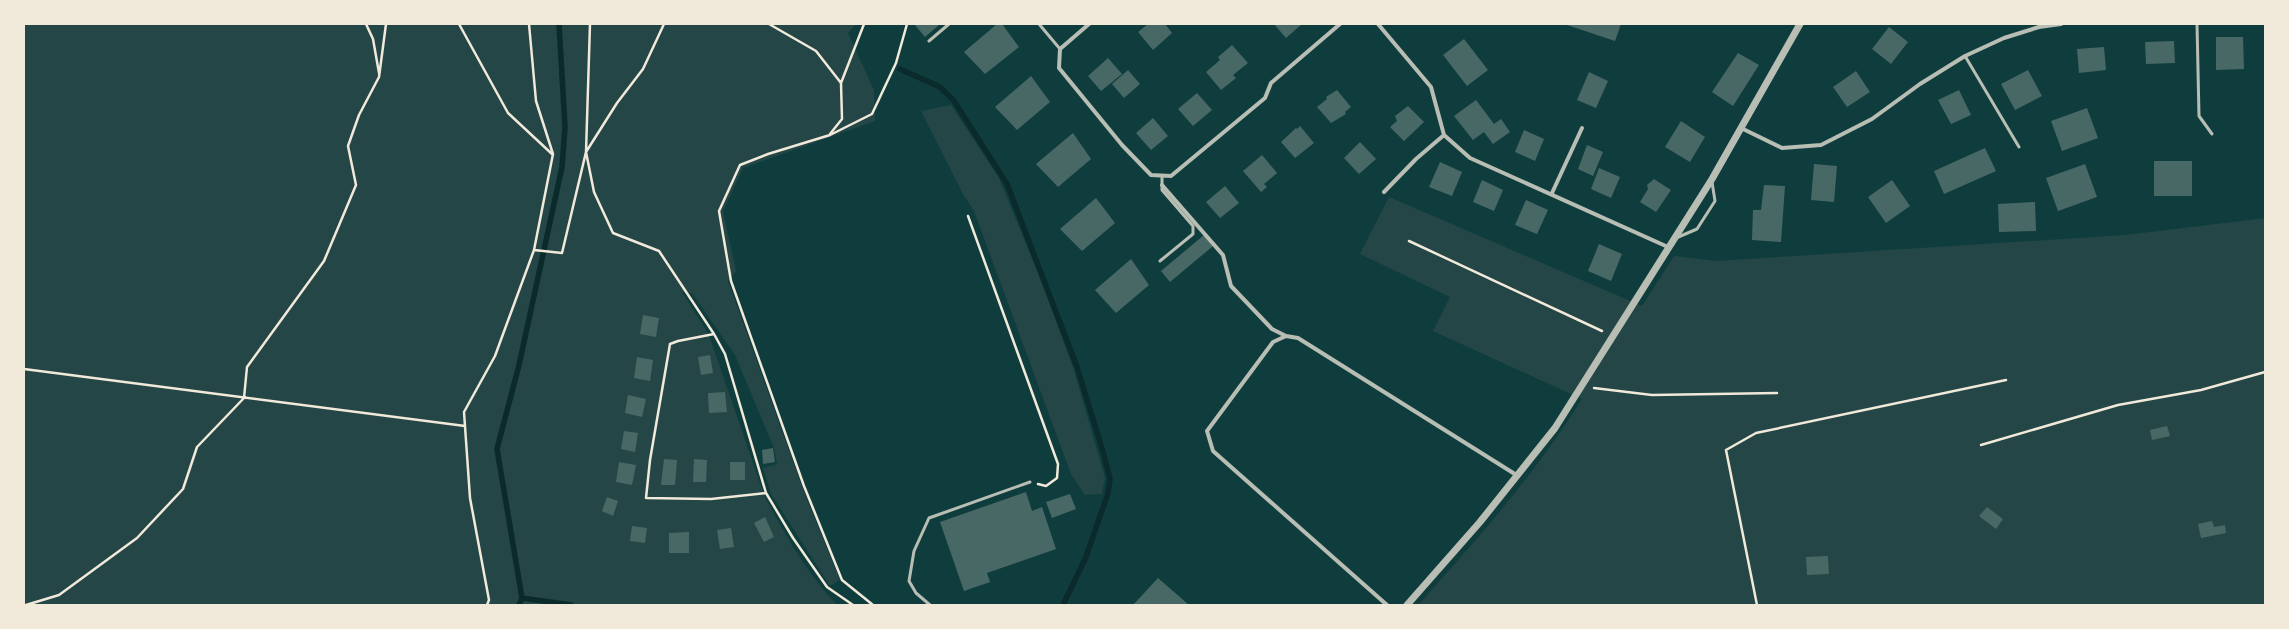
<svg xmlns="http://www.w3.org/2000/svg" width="2289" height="629" viewBox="0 0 2289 629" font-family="'Archivo Narrow',sans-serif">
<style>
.green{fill:#244646}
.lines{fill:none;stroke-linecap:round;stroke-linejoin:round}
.stream{stroke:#0a2a2b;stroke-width:5.5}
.building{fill:#486865}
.path{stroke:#f1e9da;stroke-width:2.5}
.service{stroke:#b8beb3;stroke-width:3}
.minor{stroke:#b8beb3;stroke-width:4}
.tertiary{stroke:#b8beb3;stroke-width:7}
</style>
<rect width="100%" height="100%" fill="#0f3d3e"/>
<!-- green -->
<path class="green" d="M24 24H856L848 33 874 90 875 121 743 168 723 211 736 271 728 281 804 492 840 580 830 586 771 494 763 468 777 464 774 448 735 355 692 293 682 292 709 335 764 495C784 533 807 574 837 605H24Z
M951 105 999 178 1042 283 1074 370 1105 478 1102 494 1085 495 1071 474 974 211 963 194 921 111Z
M1389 197 1642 306 1674 256 1716 261 2126 235 2265 218V605H1418C1477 540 1535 474 1582 399L1433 331 1450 297 1360 254Z"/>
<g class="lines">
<!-- stream -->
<path class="stream" d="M900 69 940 87 954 101 1007 184 1077 367 1103 452 1110 479 1108 493 1086 557 1063 605
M522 598 571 605
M519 605 522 598 497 449 519 365 562 167 565 127 559 24"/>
</g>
<!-- building -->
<path class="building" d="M916 24H940L925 37 915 25Z
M997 24H1002L1019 47 985 74 964 52Z
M1148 24H1165L1172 33 1153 50 1138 32Z
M1274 24H1302L1286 38Z
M1564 24H1621L1615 41Z
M1889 27 1908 42 1891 64 1872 49Z
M2216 37H2243L2244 69 2216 70Z
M1464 39 1488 70 1467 86 1443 55Z
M2174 41 2175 63 2146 64 2145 42Z
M1232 45 1248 63 1233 75 1236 78 1221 90 1206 72 1220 60 1218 57Z
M2104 47 2106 70 2079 73 2077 49Z
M1738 53 1759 65 1733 106 1712 92Z
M1108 58 1122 74 1101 91 1088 76Z
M1128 70 1140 84 1124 98 1112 84Z
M2028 70 2042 96 2015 110 2001 84Z
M1856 71 1870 92 1847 107 1833 87Z
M1589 72 1608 81 1596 108 1577 100Z
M1031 76 1050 102 1017 130 995 107Z
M1337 90 1351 107 1345 112 1346 114 1331 123 1317 107 1327 99 1326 97Z
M1959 90 1971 115 1951 124 1938 100Z
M1197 93 1212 110 1193 126 1178 109Z
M1476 100 1494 124 1501 119 1510 132 1493 144 1484 132 1473 140 1454 116Z
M1408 106 1424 122 1404 141 1390 127 1397 121 1395 116Z
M2087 108 2098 138 2062 151 2051 121Z
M1153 118 1168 136 1151 150 1136 133Z
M1681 121 1705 137 1690 162 1665 147Z
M1300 126 1314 143 1295 158 1281 142 1296 128 1297 129Z
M1524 130 1544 139 1535 161 1515 152Z
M1073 133 1091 159 1058 187 1036 164Z
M1360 142 1376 159 1359 174 1344 158Z
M1587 145 1603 152 1593 176 1578 169Z
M1985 148 1996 171 1944 194 1934 171Z
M1262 155 1277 173 1264 184 1267 187 1261 192 1243 171Z
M2154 161H2192V196H2154Z
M1440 162 1462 172 1452 196 1429 187Z
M1814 164 1837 166 1834 202 1811 200Z
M2085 164 2097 197 2058 211 2046 178Z
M1599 168 1620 177 1611 198 1591 189Z
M1654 179 1671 190 1656 212 1640 202 1648 189 1647 185Z
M1482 180 1503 190 1494 211 1473 202Z
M1892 180 1910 206 1886 223 1868 197Z
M1764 185 1785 186 1781 242 1752 240 1753 210H1761Z
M1225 186 1239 203 1220 218 1206 202Z
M1096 198 1115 223 1082 251 1060 229Z
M1526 200 1548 210 1537 234 1515 225Z
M2035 202 2036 231 1999 232 1998 204Z
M1204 235 1213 246 1170 282 1161 271Z
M1599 244 1622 254 1611 281 1588 271Z
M1131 259 1149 285 1116 313 1095 290Z
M643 315 659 318 656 337 640 334Z
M710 355 713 373 701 375 698 357Z
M637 357 653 360 650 381 634 378Z
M725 392 727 412 709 413 708 393Z
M628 395 646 399 642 417 625 413Z
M2167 426 2170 436 2152 440 2150 430Z
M624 431 638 433 635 452 621 449Z
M773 448 775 462 763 464 762 450Z
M664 459 677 460 675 485H661Z
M694 459 707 460 706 482H693Z
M619 462 636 465 632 485 616 482Z
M730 462H745V480H730Z
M1026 492 1032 511 1042 507 1056 549 987 573 990 582 964 591 940 522Z
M1070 494 1076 509 1052 518 1046 502Z
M607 497 618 501 613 516 602 511Z
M1987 507 2003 519 1996 529 1979 516Z
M765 517 774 537 764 542 754 523Z
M2212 521 2214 527 2225 525 2226 533 2201 538 2198 524Z
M632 526 647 528 645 543 630 541Z
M731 528 734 547 720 549 717 530Z
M689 532V553H669V533Z
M1828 556 1829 574 1807 575 1806 557Z
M1158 578 1189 605H1133Z"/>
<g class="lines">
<!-- path -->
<path class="path" d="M366 24 373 39 379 73
M459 24 508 113 552 154
M590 24 586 152 594 192 613 233 659 251 714 334 725 354 766 493 793 538 827 587 853 605
M769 24 816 51 841 83
M830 134 842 119 841 83 864 24
M968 216 1058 464 1057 478 1046 486 1038 484
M1409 241 1602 331
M534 250 562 253 586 152 617 103 643 69 664 24
M714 334 678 341 670 344 650 460 646 498 711 499 766 493
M24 369 465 426
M1594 388 1652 395 1777 393
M1981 445 2118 405 2201 390 2265 372
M26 605 59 595 137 538 183 489 197 447 244 398 247 367 324 261 356 185 348 146 359 115 379 77 386 24
M487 605 489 600 470 498 464 412 495 356 534 250 553 154 536 101 529 24
M873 605 842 580 804 486 731 281 719 211 740 165 768 154 830 135 872 114 896 63 907 24
M1757 605 1726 450 1756 433 2006 380"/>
<!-- service -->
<path class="service" d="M1039 24 1060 49
M2197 24 2199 116 2212 134
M929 41 949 24
M1965 56 2019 147
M1676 238 1697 229 1715 201 1712 182
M1160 261 1193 234V226L1162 190V176
M930 605 916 593 909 581 914 551 929 518 1030 482"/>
<!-- minor -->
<path class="minor" d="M1089 24 1060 49 1059 68 1122 145 1151 175 1171 176 1265 98 1271 83 1340 24
M1378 24 1431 87 1444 135 1470 158 1668 247
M1741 128 1782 148 1821 145 1872 119 1920 84 1965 56 2004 38 2039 27 2061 24
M1162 185 1223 255 1231 286 1272 329 1286 336
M1384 192 1416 159 1444 135
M1552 193 1582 128
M1387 605 1213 451 1207 431 1273 342 1286 336 1298 338 1518 476"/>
<!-- tertiary -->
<path class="tertiary" d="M1407 605 1480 522 1555 428 1712 179 1800 24"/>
</g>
<!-- border -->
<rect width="2289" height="629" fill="none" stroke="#f1e9da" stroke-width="50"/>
</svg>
